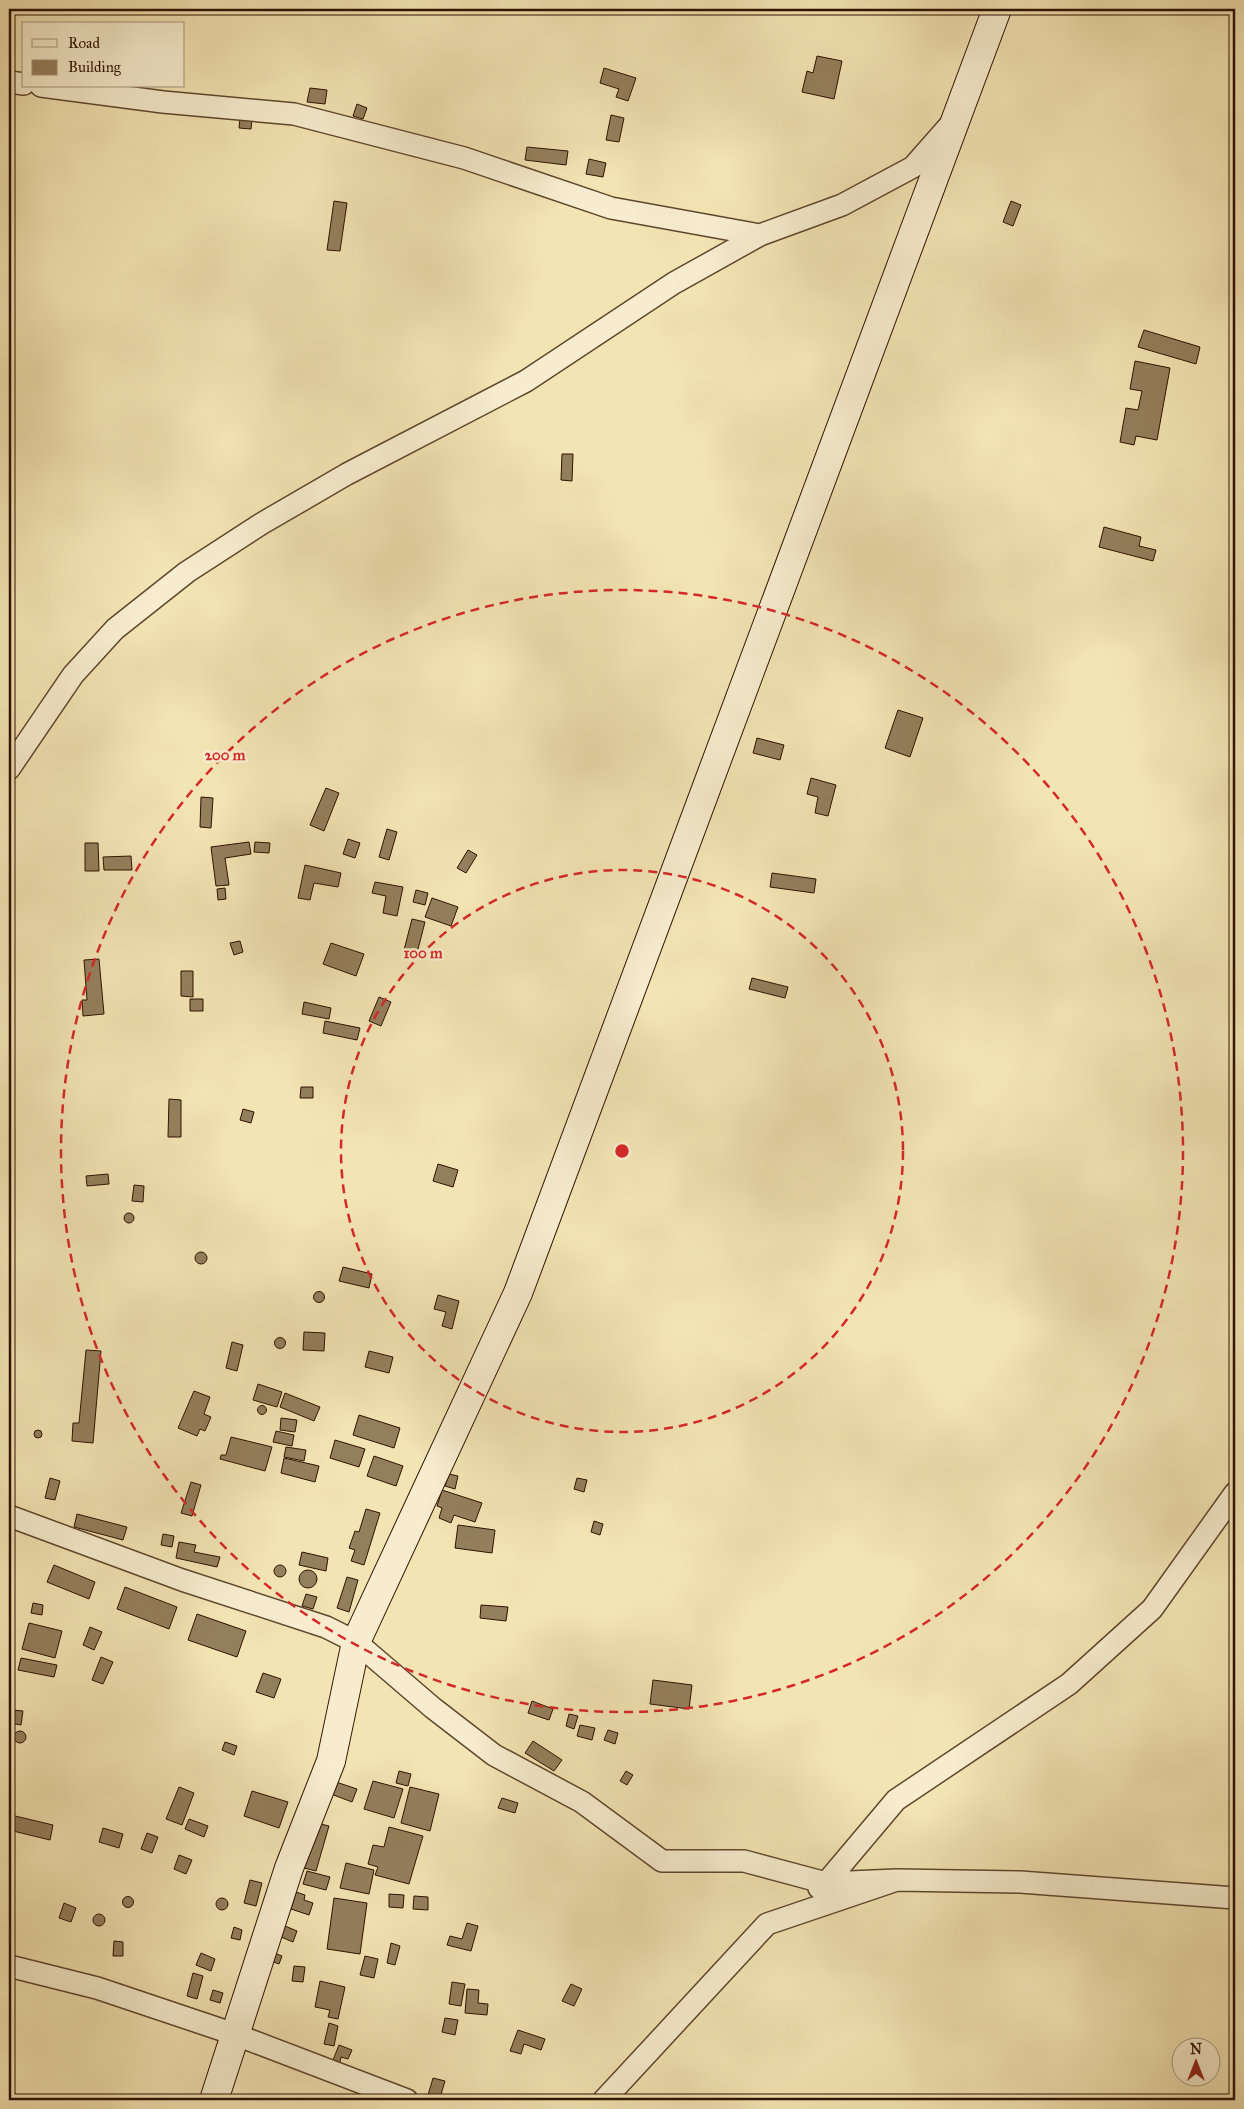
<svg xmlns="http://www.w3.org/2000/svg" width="1244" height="2109" viewBox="0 0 1244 2109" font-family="'IM FELL Great Primer',serif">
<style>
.building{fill:#947f5d;stroke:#2e1100}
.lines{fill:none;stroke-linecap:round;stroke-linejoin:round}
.street-casing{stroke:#5f462d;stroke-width:24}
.secondary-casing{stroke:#2e1100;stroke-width:30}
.street{stroke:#f7edce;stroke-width:21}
.secondary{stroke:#f7edce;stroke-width:28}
.ring{fill:none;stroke:#d62828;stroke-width:2.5;stroke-dasharray:9 6}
.centre{fill:#d62828;stroke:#f7edce;stroke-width:2.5}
.ring-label{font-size:15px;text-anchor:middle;font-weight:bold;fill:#d62828;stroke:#f7edce;stroke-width:5;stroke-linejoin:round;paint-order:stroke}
</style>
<rect width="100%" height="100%" fill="#f3e4b3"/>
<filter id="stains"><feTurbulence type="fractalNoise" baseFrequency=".004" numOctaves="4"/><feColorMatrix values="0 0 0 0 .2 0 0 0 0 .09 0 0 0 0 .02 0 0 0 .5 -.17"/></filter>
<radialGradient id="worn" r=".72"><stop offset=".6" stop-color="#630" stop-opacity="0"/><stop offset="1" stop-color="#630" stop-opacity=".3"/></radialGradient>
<!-- building -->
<path class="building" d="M817 56 842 61 834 99 802 92 807 71 813 73Z
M604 68 636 78 628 101 616 97 619 89 600 83Z
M310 88 327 90 325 104 307 102Z
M357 104 367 108 363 119 353 116Z
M611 115 624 118 619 142 606 140Z
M240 118 252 119 251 129 239 128Z
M527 147 568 151 566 165 525 160Z
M589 159 606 163 603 177 586 174Z
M334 201 347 203 340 251 327 250Z
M1011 201 1021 205 1013 226 1003 222Z
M1144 330 1200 347 1196 364 1138 347Z
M1135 361 1170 368 1157 440 1136 436 1134 445 1120 442 1126 408 1138 410 1142 391 1130 389Z
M562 454H573L572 481 561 480Z
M1104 527 1141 537 1139 546 1156 550 1153 561 1099 547Z
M898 710 923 718 910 757 885 748Z
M757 738 784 745 780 760 753 753Z
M811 778 836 785 828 816 815 813 818 797 807 794Z
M326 788 339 793 324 831 310 825Z
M201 797 213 798 211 828 200 827Z
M387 829 397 832 389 860 379 857Z
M348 839 360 843 355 858 343 854Z
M249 842 251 854 225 858 229 885 216 886 211 847Z
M255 842 270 843 269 853 254 852Z
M85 843H98L99 871H85Z
M468 850 477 855 466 873 457 868Z
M131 856 132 870H104L103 857Z
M305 865 341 873 338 887 314 883 310 900 298 898Z
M772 873 816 879 814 893 770 887Z
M375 882 403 887 397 916 383 913 386 896 372 893Z
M225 888 226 899 218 900 217 889Z
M416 890 428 893 425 905 413 902Z
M432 898 458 907 451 926 425 917Z
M412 919 425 922 417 953 404 950Z
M240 941 243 952 234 955 230 943Z
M331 943 364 954 356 976 323 964Z
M99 959 104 1014 83 1016 82 1000H87L84 960Z
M181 971H193V997L181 996Z
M752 978 788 987 785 998 749 989Z
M379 997 391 1002 381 1026 369 1021Z
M190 999H203V1011H190Z
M304 1002 331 1008 329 1019 302 1014Z
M325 1021 360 1028 357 1040 323 1033Z
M301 1087H313V1098H300Z
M169 1099 181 1100V1137H168Z
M243 1109 254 1112 251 1123 240 1120Z
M438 1164 458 1170 453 1187 433 1181Z
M108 1174 109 1184 87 1186 86 1176Z
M134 1185 144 1186 143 1202 132 1201Z
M124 1218a5 5 0 1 1 10 0a5 5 0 1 1-10 0Z
M195 1258a6 6 0 1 1 12 0a6 6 0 1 1-12 0Z
M343 1267 372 1274 369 1288 339 1281Z
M313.5 1297a5.5 5.5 0 1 1 11 0a5.5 5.5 0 1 1-11 0Z
M438 1295 459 1301 452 1329 442 1326 446 1312 434 1309Z
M304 1332 325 1333 324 1351 303 1350Z
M274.5 1343a5.5 5.5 0 1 1 11 0a5.5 5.5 0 1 1-11 0Z
M232 1342 243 1345 237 1371 226 1368Z
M86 1350 101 1351 93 1443 72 1441 73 1423H79Z
M369 1351 393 1357 389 1373 365 1367Z
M258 1384 282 1392 277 1407 253 1400Z
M194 1391 210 1397 204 1414 211 1417 205 1431 200 1429 197 1436 178 1428Z
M285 1393 320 1407 314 1421 280 1407Z
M257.5 1410a4.5 4.5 0 1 1 9 0a4.5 4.5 0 1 1-9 0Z
M359 1415 400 1428 394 1448 353 1435Z
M281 1418 297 1420 295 1432 280 1430Z
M34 1434a4 4 0 1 1 8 0a4 4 0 1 1-8 0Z
M276 1431 294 1435 292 1446 273 1442Z
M231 1437 272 1447 265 1471 220 1459 221 1455H226Z
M335 1440 365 1449 359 1467 330 1458Z
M286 1447 306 1450 304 1461 284 1457Z
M374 1456 403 1466 396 1486 367 1476Z
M284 1458 319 1466 315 1482 281 1473Z
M449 1474 458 1476 455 1489 445 1486Z
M50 1478 60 1481 55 1500 45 1498Z
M577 1478 587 1480 584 1492 574 1489Z
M191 1482 201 1485 192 1516 181 1513Z
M442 1490 482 1503 475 1522 454 1515 451 1523 439 1518 442 1508 437 1506Z
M366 1509 380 1513 364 1565 351 1561 355 1550 349 1548 355 1531 359 1532Z
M77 1514 127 1527 123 1540 74 1527Z
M594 1521 603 1524 600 1535 591 1532Z
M458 1525 495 1530 492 1553 455 1548Z
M163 1534 174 1536 172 1547 161 1545Z
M179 1542 196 1545 194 1552 220 1557 217 1567 176 1558Z
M302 1552 328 1558 326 1571 299 1565Z
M274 1571a6 6 0 1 1 12 0a6 6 0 1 1-12 0Z
M54 1565 95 1582 89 1599 47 1582Z
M299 1579a9 9 0 1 1 18 0a9 9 0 1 1-18 0Z
M347 1577 358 1580 349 1612 337 1608Z
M125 1587 177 1607 169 1629 117 1609Z
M306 1594 317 1597 313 1609 302 1606Z
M33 1603 43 1605 42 1615 31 1613Z
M481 1605 508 1607 506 1621 480 1618Z
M197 1614 246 1631 237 1657 188 1640Z
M29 1623 62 1631 55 1658 22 1649Z
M90 1627 102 1632 94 1650 83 1645Z
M101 1657 113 1662 103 1684 92 1680Z
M21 1658 57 1665 54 1677 18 1670Z
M263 1673 281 1679 274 1698 256 1692Z
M653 1680 692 1685 689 1709 650 1704Z
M532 1701 553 1709 549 1720 528 1713Z
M12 1710 23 1711 21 1725 10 1723Z
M569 1714 578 1716 574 1729 566 1726Z
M580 1725 595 1728 592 1740 577 1736Z
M608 1730 618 1733 615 1744 604 1740Z
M14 1737a6 6 0 1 1 12 0a6 6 0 1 1-12 0Z
M533 1741 562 1760 554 1771 525 1753Z
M225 1742 237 1746 234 1755 222 1750Z
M399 1771 411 1774 408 1786 396 1783Z
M626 1771 633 1775 627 1785 620 1781Z
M373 1781 403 1789 394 1818 364 1809Z
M336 1782 357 1789 352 1802 331 1794Z
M179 1787 194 1793 182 1825 166 1819Z
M410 1787 439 1794 430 1831 401 1823Z
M252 1791 288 1802 279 1828 244 1816Z
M502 1798 518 1803 515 1813 498 1808Z
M11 1815 53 1825 50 1840 9 1830Z
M189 1819 208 1826 204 1837 185 1829Z
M317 1823 329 1826 316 1871 304 1868Z
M389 1827 423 1836 409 1884 375 1875 378 1867 368 1864 373 1845 384 1847Z
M103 1828 123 1834 119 1848 99 1842Z
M147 1833 158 1837 152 1853 141 1849Z
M179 1855 192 1860 186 1874 174 1869Z
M346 1863 374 1870 369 1894 340 1888Z
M307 1871 330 1877 326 1890 303 1884Z
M250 1880 262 1883 256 1906 244 1903Z
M296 1892 305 1895 304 1900 313 1903 309 1915 291 1909Z
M389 1894 404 1895 403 1908 389 1907Z
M414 1896 428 1897V1910L413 1909Z
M122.5 1902a5.5 5.5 0 1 1 11 0a5.5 5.5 0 1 1-11 0Z
M334 1898 367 1903 360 1954 327 1949Z
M216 1904a6 6 0 1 1 12 0a6 6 0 1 1-12 0Z
M64 1903 76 1908 71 1922 59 1918Z
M93 1920a6 6 0 1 1 12 0a6 6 0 1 1-12 0Z
M467 1923 478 1926 471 1951 447 1945 450 1936 462 1939Z
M285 1926 297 1931 293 1942 281 1937Z
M234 1927 242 1930 240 1940 231 1938Z
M114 1941 123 1942V1956H113Z
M391 1943 400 1946 395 1965 387 1963Z
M201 1953 215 1959 211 1971 196 1965Z
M274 1953 282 1956 279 1964 271 1961Z
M365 1956 378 1959 374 1978 360 1975Z
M294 1966 305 1967 303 1982 292 1981Z
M193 1973 203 1976 197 1999 187 1996Z
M320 1981 345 1987 338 2019 328 2017 330 2010 315 2007Z
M452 1982 465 1984 461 2006 449 2004Z
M571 1984 582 1989 574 2006 562 2001Z
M467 1989 479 1990 478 2003 488 2004 487 2015 465 2013Z
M213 1990 223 1993 220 2003 210 2000Z
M445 2018 458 2020 455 2035 442 2032Z
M329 2023 338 2026 334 2046 324 2044Z
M518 2030 545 2039 541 2050 524 2044 521 2054 510 2051Z
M339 2045 352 2050 348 2059 341 2057 340 2062 333 2060Z
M433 2078 445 2081 440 2098 428 2095Z"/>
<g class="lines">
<!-- street casing -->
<g class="street-casing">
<path id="street" d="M9 82 24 84
M41 86 163 102 294 114 464 158 611 208 760 235
M9 769 73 675 115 629 187 572 261 524 347 474 526 381 674 283 760 235 842 205 913 167 950 125
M9 1516 182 1580 326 1627 356 1642 433 1708 494 1755 582 1802 662 1861H744L826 1883 897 1880
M819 1888 826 1883 896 1800 1069 1684 1152 1609 1235 1493
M9 1966 97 1988 234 2034 407 2100
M604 2100 767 1924 897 1880 1020 1882 1235 1898"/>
</g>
<!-- secondary casing -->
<g class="secondary-casing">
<path id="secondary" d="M214 2100 289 1868 331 1761 356 1642 518 1293 997 9"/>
</g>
<!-- street -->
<use href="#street" class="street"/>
<!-- secondary -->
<use href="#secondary" class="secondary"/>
</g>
<!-- distance rings -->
<g class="ring">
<circle cx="622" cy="1151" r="281"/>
<circle cx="622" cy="1151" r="561"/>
</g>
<circle cx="622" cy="1151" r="8" class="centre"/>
<g class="ring-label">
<text x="225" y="760">200 m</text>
<text x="423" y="958">100 m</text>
</g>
<!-- margin -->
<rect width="1244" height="2109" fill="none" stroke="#f3e4b3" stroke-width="30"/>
<rect x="10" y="10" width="1224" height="2089" fill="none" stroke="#2e1100" stroke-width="2.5"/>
<rect x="15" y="15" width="1214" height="2079" fill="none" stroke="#2e1100"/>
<!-- legend -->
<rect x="22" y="22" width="162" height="65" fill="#f7edce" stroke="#a7957c"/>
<rect x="32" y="39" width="25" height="8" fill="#f7edce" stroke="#a7957c"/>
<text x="68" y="48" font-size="15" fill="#2e1100">Road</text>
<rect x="32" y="60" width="25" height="15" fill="#947f5d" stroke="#a7957c"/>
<text x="68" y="72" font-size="15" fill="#2e1100">Building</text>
<!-- north arrow -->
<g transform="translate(1196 2062)"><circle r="24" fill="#f7edce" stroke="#a7957c"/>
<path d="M0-4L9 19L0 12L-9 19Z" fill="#8f2418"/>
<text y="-8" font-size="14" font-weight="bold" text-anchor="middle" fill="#2e1100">N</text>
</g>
<rect width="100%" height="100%" filter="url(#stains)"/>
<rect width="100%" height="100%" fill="url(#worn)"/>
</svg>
